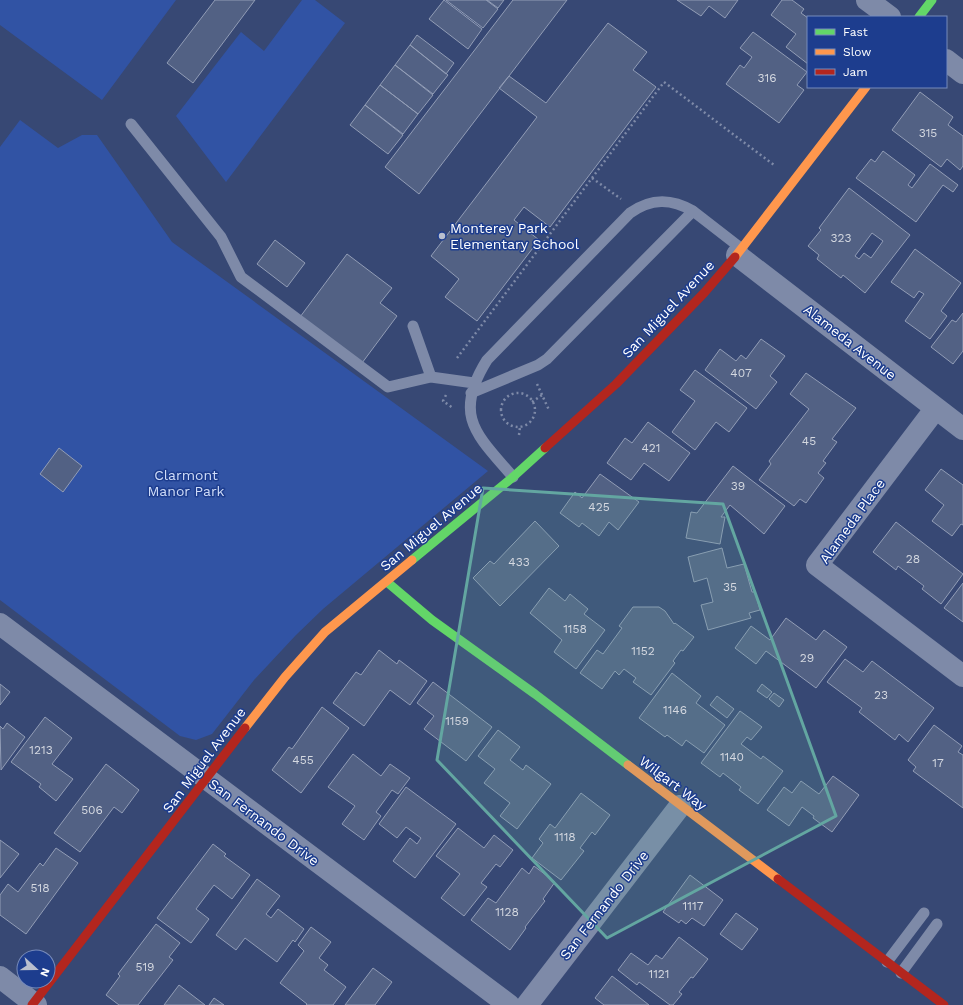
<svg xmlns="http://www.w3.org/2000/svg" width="963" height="1005" viewBox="0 0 963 1005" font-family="'Work Sans',sans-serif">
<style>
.green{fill:#3153a4}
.building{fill:#526184;stroke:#929db6;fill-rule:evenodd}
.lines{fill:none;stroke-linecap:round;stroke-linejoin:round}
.path{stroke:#7e8aa8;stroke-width:2.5;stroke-dasharray:2 3;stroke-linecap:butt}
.lane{stroke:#7e8aa8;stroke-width:11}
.street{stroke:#7e8aa8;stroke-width:22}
.fast{stroke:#63d668;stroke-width:9}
.slow{stroke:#ff974d;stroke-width:9}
.jam{stroke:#b3261e;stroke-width:9}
.marked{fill:#63a6a1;fill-opacity:0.2;stroke:#63a6a1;stroke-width:3;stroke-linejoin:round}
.poi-dot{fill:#b9bfce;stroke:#1d3d8e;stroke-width:1.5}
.labels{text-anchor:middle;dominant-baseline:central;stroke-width:3;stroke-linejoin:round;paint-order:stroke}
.number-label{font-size:12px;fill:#d4d8e0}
.poi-label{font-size:14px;fill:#fff;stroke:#1d3d8e;text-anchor:start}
.street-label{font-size:14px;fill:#fff;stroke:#1d3d8e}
.park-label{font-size:14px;fill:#d0ddf9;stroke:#1d3d8e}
</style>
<rect width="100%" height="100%" fill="#374874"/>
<!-- green -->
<path class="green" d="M0 0H176L102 100 0 25Z
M302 0H315L345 23 226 182 176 116 241 32 264 51Z
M20 120 58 148 82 135H97L172 242 488 471 323 609 296 635 254 680 212 734 196 740 180 736 0 600V147Z"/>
<!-- building -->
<path class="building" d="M215 0H255L193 83 167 63Z
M444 0 482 29 468 49 429 19Z
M446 0H486L498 9 483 28Z
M487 0H504L498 8Z
M513 0H567L419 194 385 167Z
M677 0H738L725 18 709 6 701 16Z
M782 0H792L804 9 801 13 808 18V64L786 47 796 34 771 15Z
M608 23 647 52 633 70 656 87 550 227 524 207 514 220 539 240 477 321 445 297 459 279 431 256 537 117 499 88 509 76 546 103Z
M753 32 807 72 797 85 804 90 779 123 726 84 740 65 744 68 752 57 740 48Z
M417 35 454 63 446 74 410 45Z
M410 45 448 75 433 94 395 65Z
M395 65 433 95 418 114 380 85Z
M380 85 418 114 403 134 365 105Z
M920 92 953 117 948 125 963 136V166L960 170 947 159 941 167 892 130Z
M365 105 403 135 388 154 350 125Z
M883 151 915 175 908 185 912 188 930 164 958 185 953 192 943 185 916 222 856 178 871 159 875 162Z
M849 188 910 235 865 293 843 275 841 278 817 259 819 255 808 246 821 230 819 228ZM872 233 883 241 871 258 864 253 859 259 855 256Z
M275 240 305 263 287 287 257 264Z
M915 249 961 283 941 311 947 316 930 339 905 321 924 294 919 291 914 298 891 282Z
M347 254 392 288 380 303 397 316 362 363 300 317Z
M963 313V351L953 364 931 347 952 320 956 322Z
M761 339 785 356 770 376 777 382 756 409 705 370 720 349 736 361 741 355 746 359Z
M695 370 747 408 729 432 716 422 695 450 672 432 695 401 680 390Z
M806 373 856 408 832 439 837 442 823 461 826 463 818 473 824 478 806 503 800 499 794 506 759 480 771 464 769 461 809 409 790 394Z
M648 422 690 453 669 481 644 463 631 480 607 463 625 438 632 443Z
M59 448 82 466 63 492 40 474Z
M733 466 785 506 764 534 730 505 721 517H725L720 544 686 538 691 512 697 513Z
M941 469 963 485V525L961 524 952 536 932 521 944 505 925 490Z
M600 474 639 502 618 530 609 522 599 536 582 523 579 527 560 513 575 492 582 498Z
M535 521 559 546 500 606 473 578 490 561 494 564Z
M896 522 963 574 941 604 922 589 924 586 898 566 896 570 873 552Z
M722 548 727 568 744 564 752 592H755L760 610 749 613 751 618 708 630 701 605 713 602 707 578 694 582 688 557Z
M963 583V622L944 608Z
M549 588 565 601 570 594 588 609 584 614 605 630 576 669 554 652 562 640 530 613Z
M633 607H659L665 611 674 624 675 623 694 637 683 651 681 650 673 661 675 663 651 695 633 682 636 678 624 669 619 675 615 671 602 689 580 673 597 650 603 654 622 628 619 626Z
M786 618 816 640 824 630 847 647 816 688 766 651 756 664 735 648 751 626 770 640Z
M379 650 397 664 399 660 427 681 410 705 390 690 364 726 333 703 356 672 361 675Z
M845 659 863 672 872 661 934 708 908 742 899 734 895 740 859 712 862 708 827 682Z
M672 673 701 696 696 703 725 725 704 753 686 740 682 746 667 735 665 737 639 718Z
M433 682 492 727 466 761 424 729 434 716 417 703Z
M0 684 10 692 0 705Z
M762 684 772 692 767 698 757 691Z
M774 693 784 700 779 707 769 699Z
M717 696 734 709 727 718 710 705Z
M322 707 349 728 301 793 272 770 289 747 292 749Z
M740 711 762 727 751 740 747 737 741 744 761 759 763 756 783 771 758 804 739 790 741 787 723 773 720 777 701 763Z
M45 717 72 738 52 764 73 779 56 801 39 787 41 784 11 762Z
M7 723 25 737 1 770 0 726 3 729Z
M934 725 962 746 958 752 963 755V808L913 771 916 767 908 760Z
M498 730 520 747 510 760 523 770 526 765 551 784 517 829 500 816 510 803 484 783 495 769 478 756Z
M353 754 381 776 390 764 410 778 398 794 392 790 376 812 381 816 364 840 342 824 355 806 328 787Z
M106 764 139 790 122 813 114 807 80 852 54 833Z
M833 776 859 795 832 832 813 818 814 816 802 807 789 826 767 810 784 787 792 793 801 781 819 794Z
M406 787 456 824 415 878 393 861 410 838 417 844 421 838 406 827 397 838 379 824Z
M581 793 610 815 595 835 592 832 580 848 584 851 561 880 532 858 543 843 539 839 550 824 555 828Z
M458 828 484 848 494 835 513 850 500 867 496 864 481 883 487 887 464 916 441 898 460 874 436 856Z
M0 840 19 854 0 878Z
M213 844 226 854 224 856 250 875 232 899 214 885 196 909 209 919 191 943 157 918Z
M56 848 78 863 26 934 0 915V895L8 884 18 892 40 863 43 866Z
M534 866 555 882 543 899 545 901 525 927 526 928 510 950 471 920 488 898 496 903 522 868 529 874Z
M690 875 723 900 704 926 692 918 686 924 681 920 679 923 663 912Z
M257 879 280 896 266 914 271 918 278 909 304 929 295 942 293 940 277 962 245 938 236 950 216 935Z
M736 913 758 929 742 950 720 934Z
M156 924 180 943 169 957 173 960 138 1005H119L106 995 120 976 118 974Z
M311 927 331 942 319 958 328 965 324 970 346 987 333 1005H306L307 1004 280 983 304 951 298 945Z
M679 937 708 959 693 978 691 977 679 992 682 994 673 1005H670L639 982 637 985 618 970 631 953 648 965 656 955 662 959Z
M373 968 392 982 375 1005H345Z
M612 976 649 1005H604L595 998Z
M179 985 205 1005H164Z
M214 998 224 1005H209Z"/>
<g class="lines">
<!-- path -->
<path class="path" d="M592 178 621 199
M457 358 664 82 774 165
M537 384 549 410
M501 410a17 17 0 1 1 34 0a17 17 0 1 1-34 0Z
M446 395 443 401 453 408
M532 402 542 395
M519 435 520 427"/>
<!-- lane -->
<path class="lane" d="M131 124 221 237 241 277 388 387 431 377 474 383
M413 326 431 377
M471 393 538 365 547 359 693 211 742 249
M513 477C477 435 452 416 487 360L630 213C651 198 671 198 693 211
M887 962 924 913
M901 973 937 924"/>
<!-- street -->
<path class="street" d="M867 0 890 17
M946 60 963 73
M737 255 963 429
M936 408 817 565 963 676
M0 624 509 1005
M0 977 36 1005
M527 1005 680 806"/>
<!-- fast -->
<path class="fast" d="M919 17 932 0
M412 560 513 477 545 448
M387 582 432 620 535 694 628 765"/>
<!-- slow -->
<path class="slow" d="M735 257 866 87
M245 728 285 677 325 632 412 560
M628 765 778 879"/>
<!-- jam -->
<path class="jam" d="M545 448 616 384 704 293 735 257
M778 879 944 1005
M32 1005 245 728"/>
</g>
<!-- marked area -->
<path class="marked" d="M483 488 723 504 836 816 607 938 437 760Z"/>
<!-- markers -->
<circle class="poi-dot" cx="442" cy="236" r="4"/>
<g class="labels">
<!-- number labels -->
<g class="number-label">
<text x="767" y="78">316</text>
<text x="928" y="133">315</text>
<text x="841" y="238">323</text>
<text x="741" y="373">407</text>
<text x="809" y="441">45</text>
<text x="651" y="448">421</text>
<text x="738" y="486">39</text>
<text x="599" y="507">425</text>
<text x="913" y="559">28</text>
<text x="519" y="562">433</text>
<text x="730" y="587">35</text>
<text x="575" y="629">1158</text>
<text x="643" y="651">1152</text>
<text x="807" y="658">29</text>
<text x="881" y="695">23</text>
<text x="675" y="710">1146</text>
<text x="457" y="721">1159</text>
<text x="41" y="750">1213</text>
<text x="732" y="757">1140</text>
<text x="303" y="760">455</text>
<text x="938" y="763">17</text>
<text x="92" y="810">506</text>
<text x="565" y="837">1118</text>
<text x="40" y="888">518</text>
<text x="693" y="906">1117</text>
<text x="507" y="912">1128</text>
<text x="145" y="967">519</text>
<text x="659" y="974">1121</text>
</g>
<!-- poi labels -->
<g class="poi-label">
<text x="450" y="228">Monterey Park<tspan x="450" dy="16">Elementary School</tspan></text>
</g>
<!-- street labels -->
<g class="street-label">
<text transform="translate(668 309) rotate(-47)">San Miguel Avenue</text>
<text transform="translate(850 342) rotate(38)">Alameda Avenue</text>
<text transform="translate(852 521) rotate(-54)">Alameda Place</text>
<text transform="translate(431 527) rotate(-40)">San Miguel Avenue</text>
<text transform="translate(204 760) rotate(-53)">San Miguel Avenue</text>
<text transform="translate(673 783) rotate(37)">Wilgart Way</text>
<text transform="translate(264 822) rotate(37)">San Fernando Drive</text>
<text transform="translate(604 905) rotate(-52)">San Fernando Drive</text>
</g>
<!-- park labels -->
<g class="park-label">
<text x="186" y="475">Clarmont<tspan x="186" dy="16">Manor Park</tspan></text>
</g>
</g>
<!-- legend -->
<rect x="807" y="16" width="140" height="72" fill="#1d3d8e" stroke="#778bbb"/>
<rect x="815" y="29" width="20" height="6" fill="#63d668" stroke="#778bbb"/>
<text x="843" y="36" font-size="12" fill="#ffffff">Fast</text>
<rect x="815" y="49" width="20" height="6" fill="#ff974d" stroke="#778bbb"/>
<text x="843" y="56" font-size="12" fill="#ffffff">Slow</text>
<rect x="815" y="69" width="20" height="6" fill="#b3261e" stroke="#778bbb"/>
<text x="843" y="76" font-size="12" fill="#ffffff">Jam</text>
<!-- north arrow -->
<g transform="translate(36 969) rotate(111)"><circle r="19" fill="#1d3d8e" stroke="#778bbb"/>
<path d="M0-3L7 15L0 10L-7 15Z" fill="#b9bfce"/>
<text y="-6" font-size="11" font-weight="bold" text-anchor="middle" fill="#ffffff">N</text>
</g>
</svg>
